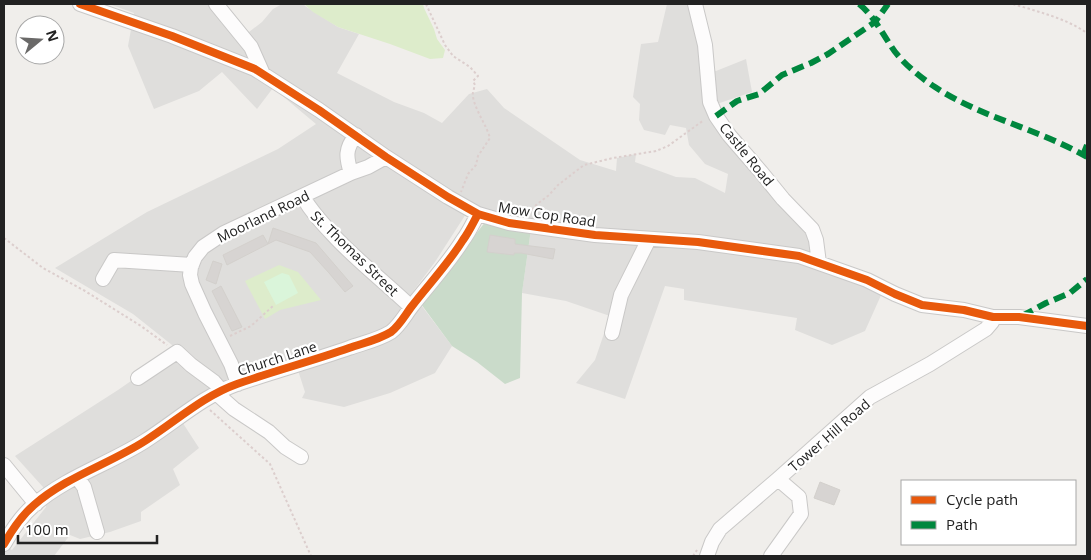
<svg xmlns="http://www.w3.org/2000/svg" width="1091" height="560" viewBox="0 0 1091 560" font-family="'Open Sans',sans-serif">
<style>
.residential{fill:#dfdedc}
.grass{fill:#ddeccb}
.cemetery{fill:#cadbca}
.park{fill:#daf5da}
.building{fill:#d7d4d2;stroke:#d3d0cc}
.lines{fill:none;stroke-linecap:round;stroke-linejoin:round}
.minor-casing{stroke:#c9c8c7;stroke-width:16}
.path{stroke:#dccecd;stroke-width:2;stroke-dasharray:2.5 2.5;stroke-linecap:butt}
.minor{stroke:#fdfcfc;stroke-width:14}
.quiet{stroke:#00873e;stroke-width:6;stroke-dasharray:12 6;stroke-linecap:butt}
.cycleway-casing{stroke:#fff;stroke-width:11}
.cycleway{stroke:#e8590c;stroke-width:8}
.labels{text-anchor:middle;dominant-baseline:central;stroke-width:4.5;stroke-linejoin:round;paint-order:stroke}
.street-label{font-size:14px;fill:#222;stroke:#fff}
</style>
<rect width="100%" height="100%" fill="#f0eeeb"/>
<!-- residential -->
<path class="residential" d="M109 4H222L238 24 249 32 262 22 273 9 282 4H304L305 6 338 27 359 34 337 73 394 102 424 113 442 123 469 94 487 89 504 108 580 160 616 171 617 158 636 154 635 162 676 177 695 178 725 193 728 174 705 164 689 145 686 128 670 125 665 135 644 130 639 120 640 104 633 97 641 44 658 42 667 4H688L696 32 701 66 716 71 746 59 752 92 705 108 733 145 806 225 813 251 882 293 865 331 832 345 795 330 797 318 684 300V289L665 286 625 399 576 383 595 360 610 316 566 301 522 293 531 229 529 219 492 213 471 202 464 217 435 262 412 293 452 346 435 373 390 393 344 407 302 398 305 392 294 358 241 374 213 386 177 414 199 448 173 469 180 485 141 512V521L110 532 80 539 70 535 54 556H4V546L12 550 46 507 43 487 15 456 118 390 177 349 133 314 55 268 147 212 278 149 316 124 273 88 257 109 222 72 199 91 154 109 128 46 134 13Z"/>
<!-- grass -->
<path class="grass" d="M304 4H423L424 8 434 29 437 39 445 50 443 58 430 59 390 44 338 27 313 12Z
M279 265 298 272 321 300 280 310 265 319 245 281Z"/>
<!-- cemetery -->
<path class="cemetery" d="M486 221 531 229 522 293 520 378 505 384 477 362 452 346 421 304Z"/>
<!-- park -->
<path class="park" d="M282 273 289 275 298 293 276 305 264 282Z"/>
<!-- building -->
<path class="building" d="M273 228 316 243 353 286 345 292 329 273 310 252 276 240 268 244Z
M263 235 268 244 227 265 223 255Z
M490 235 515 239V244L555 249 553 259 521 253H514V255L487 252Z
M213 261 222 264 216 284 206 280Z
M221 286 242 327 232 331 212 291Z
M820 482 840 490 834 505 814 498Z"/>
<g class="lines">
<!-- minor casing -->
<g class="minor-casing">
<path id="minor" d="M80 4 172 36 255 69 319 110 386 157 448 197 478 214 509 223 595 235 698 242 799 256 867 280 895 294 922 305 964 310 993 317H1019L1087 326
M216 4 251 47 263 74
M695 4 705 45 710 102 716 116 729 135 761 172 783 199 812 229 816 240 819 263
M351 173C346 157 345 149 356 135
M303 197C312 213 324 225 337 239 360 263 387 284 411 307
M103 279 114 260 192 265
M612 333 621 295 649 239
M138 378 177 352 191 365 214 382 221 390
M238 384 231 364 205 313 192 284 190 275 191 267 195 257 203 247 224 233 351 173 368 167 386 157
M216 393 234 409 269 432 285 447 301 457
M4 465 36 504
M77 477 84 487 97 532
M4 544C12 530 21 516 34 505 66 477 109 464 145 441 175 422 203 396 237 384 274 371 312 361 349 348 363 343 378 340 391 332 400 325 405 315 412 306 429 284 448 264 463 240 469 232 473 223 478 214
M707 556 712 542 720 529 778 479 870 397 930 364 986 329 992 322 993 317
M771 556 801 514 799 497 778 479"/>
</g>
<!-- path -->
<path class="path" d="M426 4 445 45 453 56 470 67 478 76 473 81 475 85C474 89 472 93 473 97 476 112 486 124 490 138L478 156 476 165 468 174 461 192
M1013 4C1039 12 1065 18 1087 33
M529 214 537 204 549 195 558 185 584 165 613 158 656 151 668 146 704 120
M4 238 43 268 85 291 141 326 167 345
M230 336 251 326 273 306
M210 410 270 464 311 556
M693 556 697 550"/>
<!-- minor -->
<use href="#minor" class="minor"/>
<!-- quiet -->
<path class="quiet" d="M859 4C873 15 881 31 891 46 900 61 921 78 935 87 982 118 1039 129 1087 157
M716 116 737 101 759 94 782 75 811 63 828 54 875 22 888 4
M1083 155 1087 145
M1022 316 1046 303 1070 293 1087 279"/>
<!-- cycleway casing -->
<g class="cycleway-casing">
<path id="cycleway" d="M80 4 172 36 255 69 319 110 386 157 448 197 478 214 509 223 595 235 698 242 799 256 867 280 895 294 922 305 964 310 993 317H1019L1087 326
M4 544C12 530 21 516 34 505 66 477 109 464 145 441 175 422 203 396 237 384 274 371 312 361 349 348 363 343 378 340 391 332 400 325 405 315 412 306 429 284 448 264 463 240 469 232 473 223 478 214"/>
</g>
<!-- cycleway -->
<use href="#cycleway" class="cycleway"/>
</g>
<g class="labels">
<!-- street labels -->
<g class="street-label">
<text transform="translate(747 154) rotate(51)">Castle Road</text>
<text transform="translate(547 214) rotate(9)">Mow Cop Road</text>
<text transform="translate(263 216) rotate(-26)">Moorland Road</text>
<text transform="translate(355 253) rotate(44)">St. Thomas Street</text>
<text transform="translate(277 358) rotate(-18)">Church Lane</text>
<text transform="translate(829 435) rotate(-41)">Tower Hill Road</text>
</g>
</g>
<!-- border -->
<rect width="1091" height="560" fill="none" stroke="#222222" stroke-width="10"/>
<!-- legend -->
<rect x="901" y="480" width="175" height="65" fill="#ffffff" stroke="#a7a7a7"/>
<rect x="911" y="496" width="25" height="8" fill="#e8590c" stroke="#a7a7a7"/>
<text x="946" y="505" font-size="15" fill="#222222">Cycle path</text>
<rect x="911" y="521" width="25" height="8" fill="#00873e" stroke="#a7a7a7"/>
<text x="946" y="530" font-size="15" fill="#222222">Path</text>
<!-- north arrow -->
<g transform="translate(40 40) rotate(72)"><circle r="24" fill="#ffffff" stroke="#a7a7a7"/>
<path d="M0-4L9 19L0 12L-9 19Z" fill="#6a6968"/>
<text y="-8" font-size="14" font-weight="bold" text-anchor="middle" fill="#222222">N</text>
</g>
<!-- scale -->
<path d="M18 535v8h139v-8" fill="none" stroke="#222222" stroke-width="2.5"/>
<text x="25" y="535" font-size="15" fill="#222222" stroke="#ffffff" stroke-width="4" paint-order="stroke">100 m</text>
</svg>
